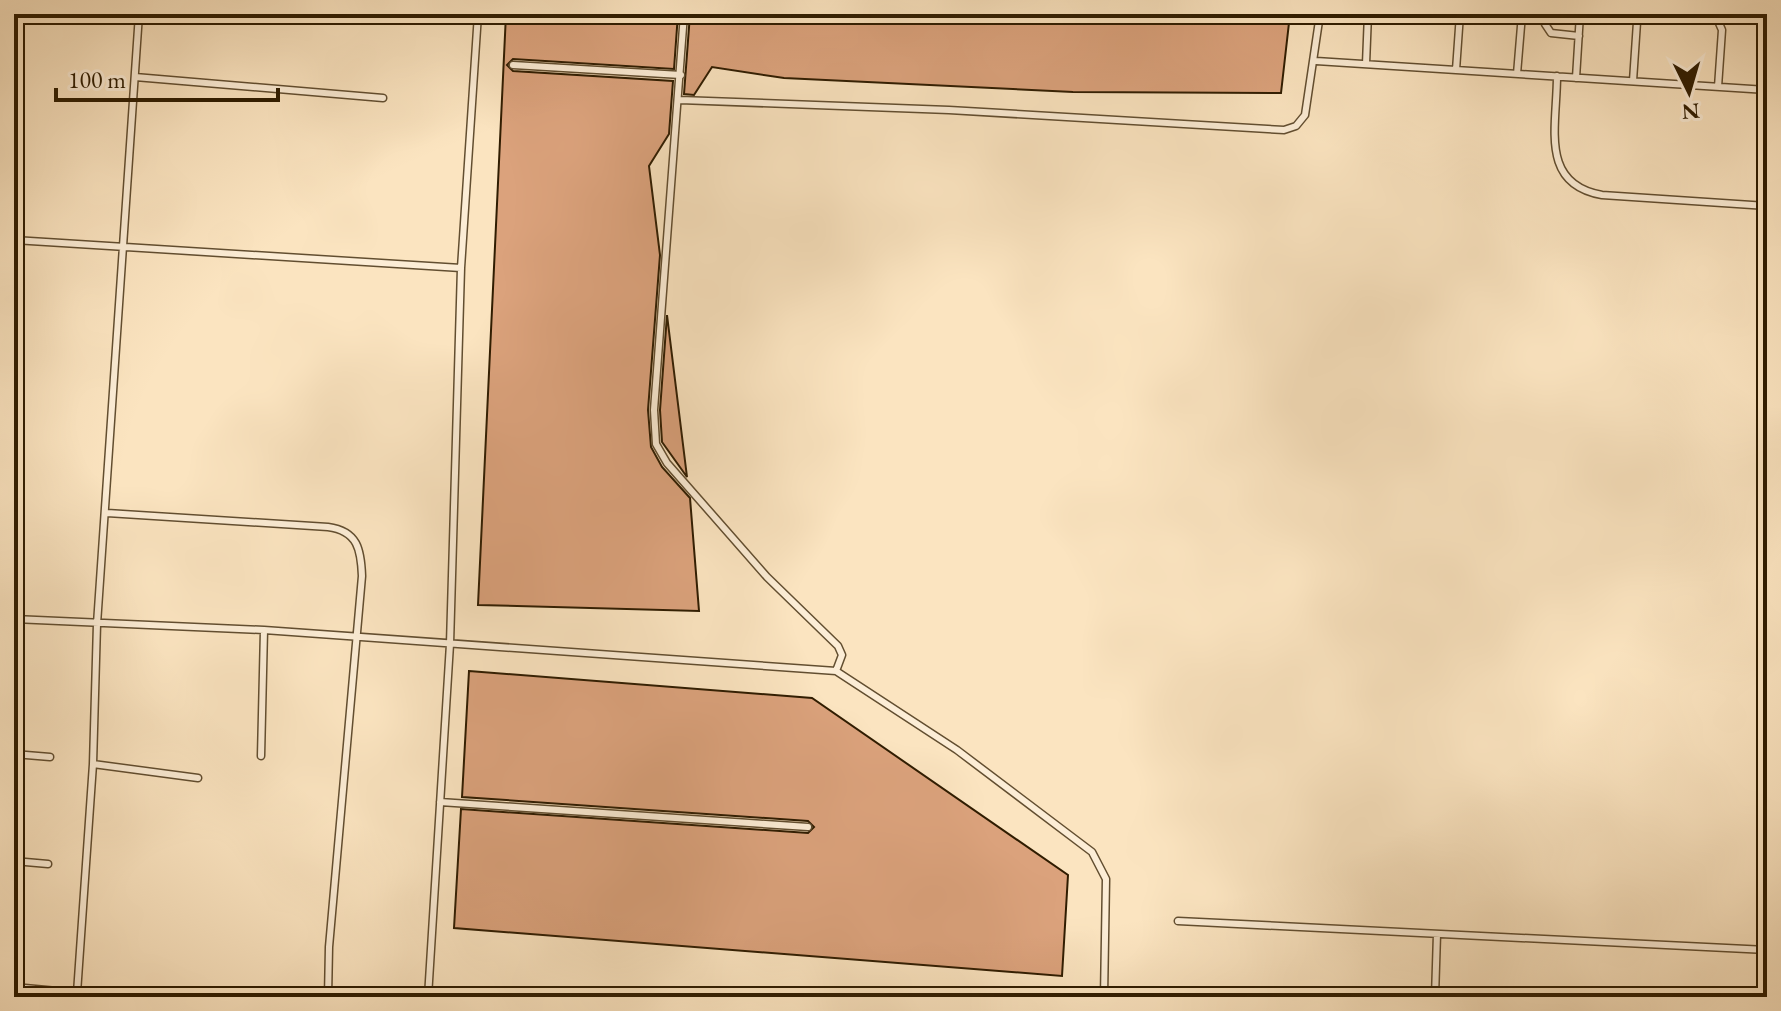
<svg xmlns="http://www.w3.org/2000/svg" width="1781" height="1011" viewBox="0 0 1781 1011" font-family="'EB Garamond',serif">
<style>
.building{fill:#dba27c;stroke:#2f1c00;stroke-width:2}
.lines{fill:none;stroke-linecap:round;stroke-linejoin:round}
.lane-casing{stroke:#624e30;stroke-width:9}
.lane{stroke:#fcedd6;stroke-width:6}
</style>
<rect width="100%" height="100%" fill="#fbe4c0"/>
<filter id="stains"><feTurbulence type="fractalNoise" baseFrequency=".0025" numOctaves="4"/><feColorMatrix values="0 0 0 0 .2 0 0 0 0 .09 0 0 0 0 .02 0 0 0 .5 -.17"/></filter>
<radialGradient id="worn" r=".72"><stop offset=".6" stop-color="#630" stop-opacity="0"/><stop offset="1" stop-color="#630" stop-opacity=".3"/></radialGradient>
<!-- building -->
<path class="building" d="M506 14H678L674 69 513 59 507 65 513 71 673 81 669 134 649 166 660 255 648 410 651 447 662 467 690 498 699 611 478 605Z
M690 14H1290L1281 93 1073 92 784 78 712 67 694 95 684 94Z
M667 315 687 477 662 442 660 410Z
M469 671 812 698 1068 875 1062 976 454 928 461 809 808 833 814 827 808 821 462 797Z"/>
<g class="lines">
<!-- lane casing -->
<g class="lane-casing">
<path id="lane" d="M684 14 654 410 656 444 667 463 767 577 838 646 842 655 836 671
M1546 14 1545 24 1551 33 1579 36
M1715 14 1722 30 1718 87
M1316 61 1767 90
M1366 64 1368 14
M513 65 681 75
M1456 70 1460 14
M1517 74 1522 14
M1557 76C1557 126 1539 184 1602 195L1767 206
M135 77 383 98
M1576 78 1580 14
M1633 81 1637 22 1641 14
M680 100 949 110 1284 130 1296 126 1305 115 1320 14
M14 240 461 268
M107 513 328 527C358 531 361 550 362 576L329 947 328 997
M14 619 264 630 836 671 957 750 1092 852 1106 879 1104 997
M14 754 50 757
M261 756 264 630
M93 764 198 778
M440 802 808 827
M14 861 48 864
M1178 921 1767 950
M14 987 122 997
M1104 991 1197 997
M77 993 93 764 97 624 139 14
M428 997 450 644 461 268 478 14
M1435 997 1437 934"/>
</g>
<!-- lane -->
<use href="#lane" class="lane"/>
</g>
<!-- margin -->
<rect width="1781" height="1011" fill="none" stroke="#fbe4c0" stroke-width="48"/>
<rect x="16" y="16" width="1749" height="979" fill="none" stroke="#2f1c00" stroke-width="4"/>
<rect x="24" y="24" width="1733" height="963" fill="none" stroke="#2f1c00" stroke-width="2"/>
<!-- north arrow -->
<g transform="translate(1689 92) rotate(175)" stroke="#fcedd6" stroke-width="6" paint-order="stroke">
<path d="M0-6L14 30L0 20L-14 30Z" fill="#2f1c00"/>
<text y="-12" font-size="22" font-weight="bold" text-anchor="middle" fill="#2f1c00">N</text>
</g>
<!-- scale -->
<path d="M56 88v12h222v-12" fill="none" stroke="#2f1c00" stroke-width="4"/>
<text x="68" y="88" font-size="24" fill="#2f1c00" stroke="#fcedd6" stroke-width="6" paint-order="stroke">100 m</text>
<rect width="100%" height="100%" filter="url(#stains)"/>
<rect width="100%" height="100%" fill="url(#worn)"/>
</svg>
